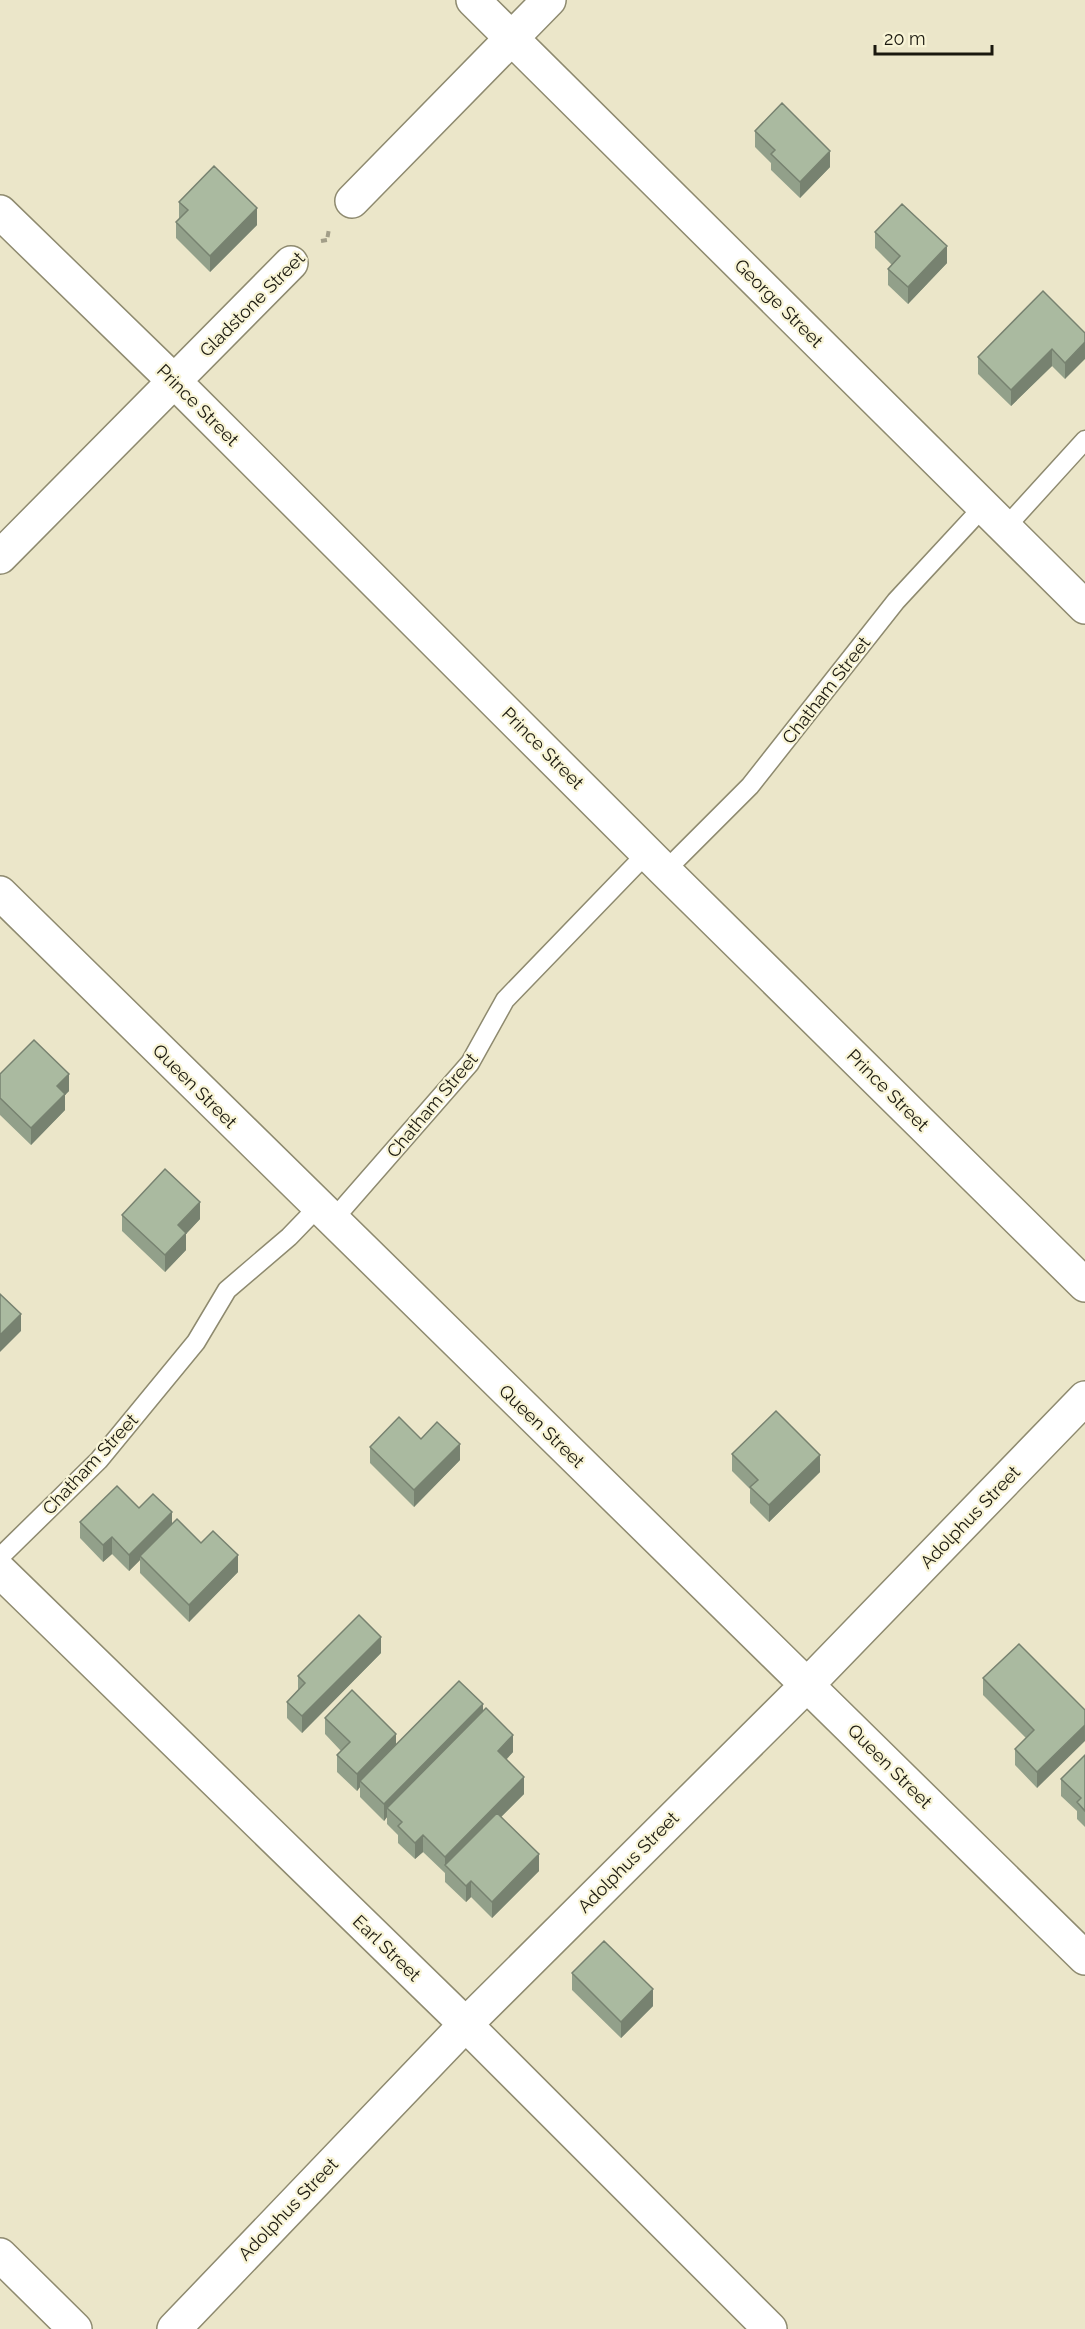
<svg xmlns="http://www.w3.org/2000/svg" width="1085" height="2329" viewBox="0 0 1085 2329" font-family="Raleway,sans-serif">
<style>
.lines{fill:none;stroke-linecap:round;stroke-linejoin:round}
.service-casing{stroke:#8e8a6f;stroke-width:21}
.minor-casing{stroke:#8e8a6f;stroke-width:36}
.path{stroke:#a29e88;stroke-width:4;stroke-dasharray:6 3;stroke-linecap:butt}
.service{stroke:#fff;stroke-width:18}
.minor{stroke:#fff;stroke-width:33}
.wall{fill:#92a08a}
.shaded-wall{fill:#778270}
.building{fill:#aabaa0;stroke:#778270;stroke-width:1.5}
.labels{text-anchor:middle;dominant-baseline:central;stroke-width:4.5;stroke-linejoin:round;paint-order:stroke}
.street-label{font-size:18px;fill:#1a180e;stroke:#f8f4d6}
</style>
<rect width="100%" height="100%" fill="#ebe6c9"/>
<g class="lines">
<!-- service casing -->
<g class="service-casing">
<path id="service" d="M1005 528 1085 440
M665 871 750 786 896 601 984 506
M332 1221 470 1063 505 1000 647 853
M0 1557 99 1460 196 1342 227 1290 289 1237 318 1207"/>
</g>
<!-- minor casing -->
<g class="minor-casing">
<path id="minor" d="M473 0 1085 607
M352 201 549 0
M0 212 175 382 665 871 1085 1285
M0 557 291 263
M0 893 1085 1958
M0 1571 452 2011 770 2329
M0 2255 75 2329
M174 2329 465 2025 807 1685 1085 1398"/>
</g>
<!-- path -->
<path class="path" d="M321 241 327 240 329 229"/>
<!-- service -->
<use href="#service" class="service"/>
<!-- minor -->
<use href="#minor" class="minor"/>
</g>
<!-- wall -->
<path class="wall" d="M755 131 830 167 800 198 771 170V163L755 147Z
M179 202 257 225 210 272 176 238V222L179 219Z
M875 232 947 263 908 304 888 285V269L892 265 875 248Z
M1085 333 1065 379 1052 366 1011 406 978 374V357Z
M0 1074 69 1091 65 1095V1110L31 1145 0 1115Z
M122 1215 200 1219 186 1234V1250L165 1272 122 1231Z
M421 1439 460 1460 414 1507 370 1463V1447Z
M732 1454 820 1472 769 1522 750 1503V1489L732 1471Z
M139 1508 172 1524 201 1543 238 1572 189 1622 140 1573V1560L129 1571 112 1554 103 1562 80 1538V1522Z
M381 1653 302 1733 287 1718V1702L298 1690V1676Z
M983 1678 1085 1710 1037 1788 1015 1765V1749L1026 1738 983 1695Z
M483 1712 513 1752 506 1760 524 1794 501 1817 539 1871 492 1918 471 1897 466 1902 445 1882V1873L423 1852 415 1859 398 1843V1835L387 1824V1817L384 1821 360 1797V1787L357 1791 337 1772V1755L341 1751 325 1734V1718L396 1745Z
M1085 1755V1827L1077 1819V1811L1061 1796V1779Z
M572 1973 653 2006 621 2038 572 1990Z"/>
<!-- shaded-wall -->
<path class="shaded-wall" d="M830 151V167L800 198V182Z
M257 208V225L210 272V256Z
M947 246V263L908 304V287Z
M1085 342V359L1065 379V363Z
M1052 349V366L1011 406V390Z
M69 1074V1091L65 1095V1110L31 1145V1128L57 1086Z
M200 1202V1219L186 1234V1250L165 1272V1255L178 1225Z
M21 1314V1331L0 1352V1335Z
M460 1444V1460L414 1507V1490Z
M820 1455V1472L769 1522V1505Z
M172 1512V1529L140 1556V1560L129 1571V1555Z
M112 1537V1554L103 1562V1545Z
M238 1555V1572L189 1622V1605Z
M381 1637V1653L302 1733V1716Z
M483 1704V1721L387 1808V1817L384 1821V1804Z
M1085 1725V1741L1037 1788V1772Z
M396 1734V1750L360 1781V1787L357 1791V1774Z
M513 1735V1752L498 1768V1751Z
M524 1777V1794L449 1869 445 1865V1857Z
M423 1835V1852L415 1859V1843Z
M539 1854V1871L492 1918V1902Z
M471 1881V1897L466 1902V1886Z
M653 1989V2006L621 2038V2022Z"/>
<!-- building -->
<path class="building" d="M782 103 830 151 800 182 771 154 775 150 755 131Z
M214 166 257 208 210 256 176 222 188 210 179 202Z
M902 204 947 246 908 287 888 269 900 256 875 232Z
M1043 291 1085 333V342L1065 363 1052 349 1011 390 978 357Z
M34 1040 69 1074 57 1086 65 1094 31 1128 0 1098V1074Z
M165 1169 200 1202 178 1225 186 1233 165 1255 122 1215Z
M0 1294 21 1314 0 1335Z
M776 1411 820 1455 769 1505 750 1487 758 1480 732 1454Z
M399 1417 421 1439 437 1422 460 1444 414 1490 370 1447Z
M117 1486 139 1508 153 1494 172 1512 129 1555 112 1537 103 1545 80 1522Z
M177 1519 201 1543 213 1531 238 1555 189 1605 140 1556Z
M359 1615 381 1637 302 1716 287 1702 305 1683 298 1676Z
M1019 1644 1085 1710V1725L1037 1772 1015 1749 1034 1730 983 1678Z
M459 1681 483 1704 384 1804 360 1781Z
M352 1690 396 1734 357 1774 337 1755 350 1742 325 1718Z
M486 1708 513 1735 498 1751 524 1777 445 1857 423 1835 415 1843 398 1826 402 1822 387 1808Z
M1085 1755V1811L1077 1802 1081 1798 1061 1779Z
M497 1813 539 1854 492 1902 471 1881 466 1886 445 1865Z
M604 1941 653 1989 621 2022 572 1973Z"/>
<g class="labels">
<!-- street labels -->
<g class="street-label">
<text transform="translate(779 303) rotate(45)">George Street</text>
<text transform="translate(252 304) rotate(-45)">Gladstone Street</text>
<text transform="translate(198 405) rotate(45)">Prince Street</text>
<text transform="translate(826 690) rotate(-52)">Chatham Street</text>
<text transform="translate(543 748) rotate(45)">Prince Street</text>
<text transform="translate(195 1086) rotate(45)">Queen Street</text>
<text transform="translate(888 1090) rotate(45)">Prince Street</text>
<text transform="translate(432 1105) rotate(-50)">Chatham Street</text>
<text transform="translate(542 1426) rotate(44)">Queen Street</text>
<text transform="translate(90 1464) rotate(-47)">Chatham Street</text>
<text transform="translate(970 1517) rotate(-46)">Adolphus Street</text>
<text transform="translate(890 1766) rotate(45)">Queen Street</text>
<text transform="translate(628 1862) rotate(-45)">Adolphus Street</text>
<text transform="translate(387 1948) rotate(44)">Earl Street</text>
<text transform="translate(288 2209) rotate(-46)">Adolphus Street</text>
</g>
</g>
<!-- scale -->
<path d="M875 45v9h117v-9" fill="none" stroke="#1a180e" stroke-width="3"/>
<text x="884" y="45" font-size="18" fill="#1a180e" stroke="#f8f4d6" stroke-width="4.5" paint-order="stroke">20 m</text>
</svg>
